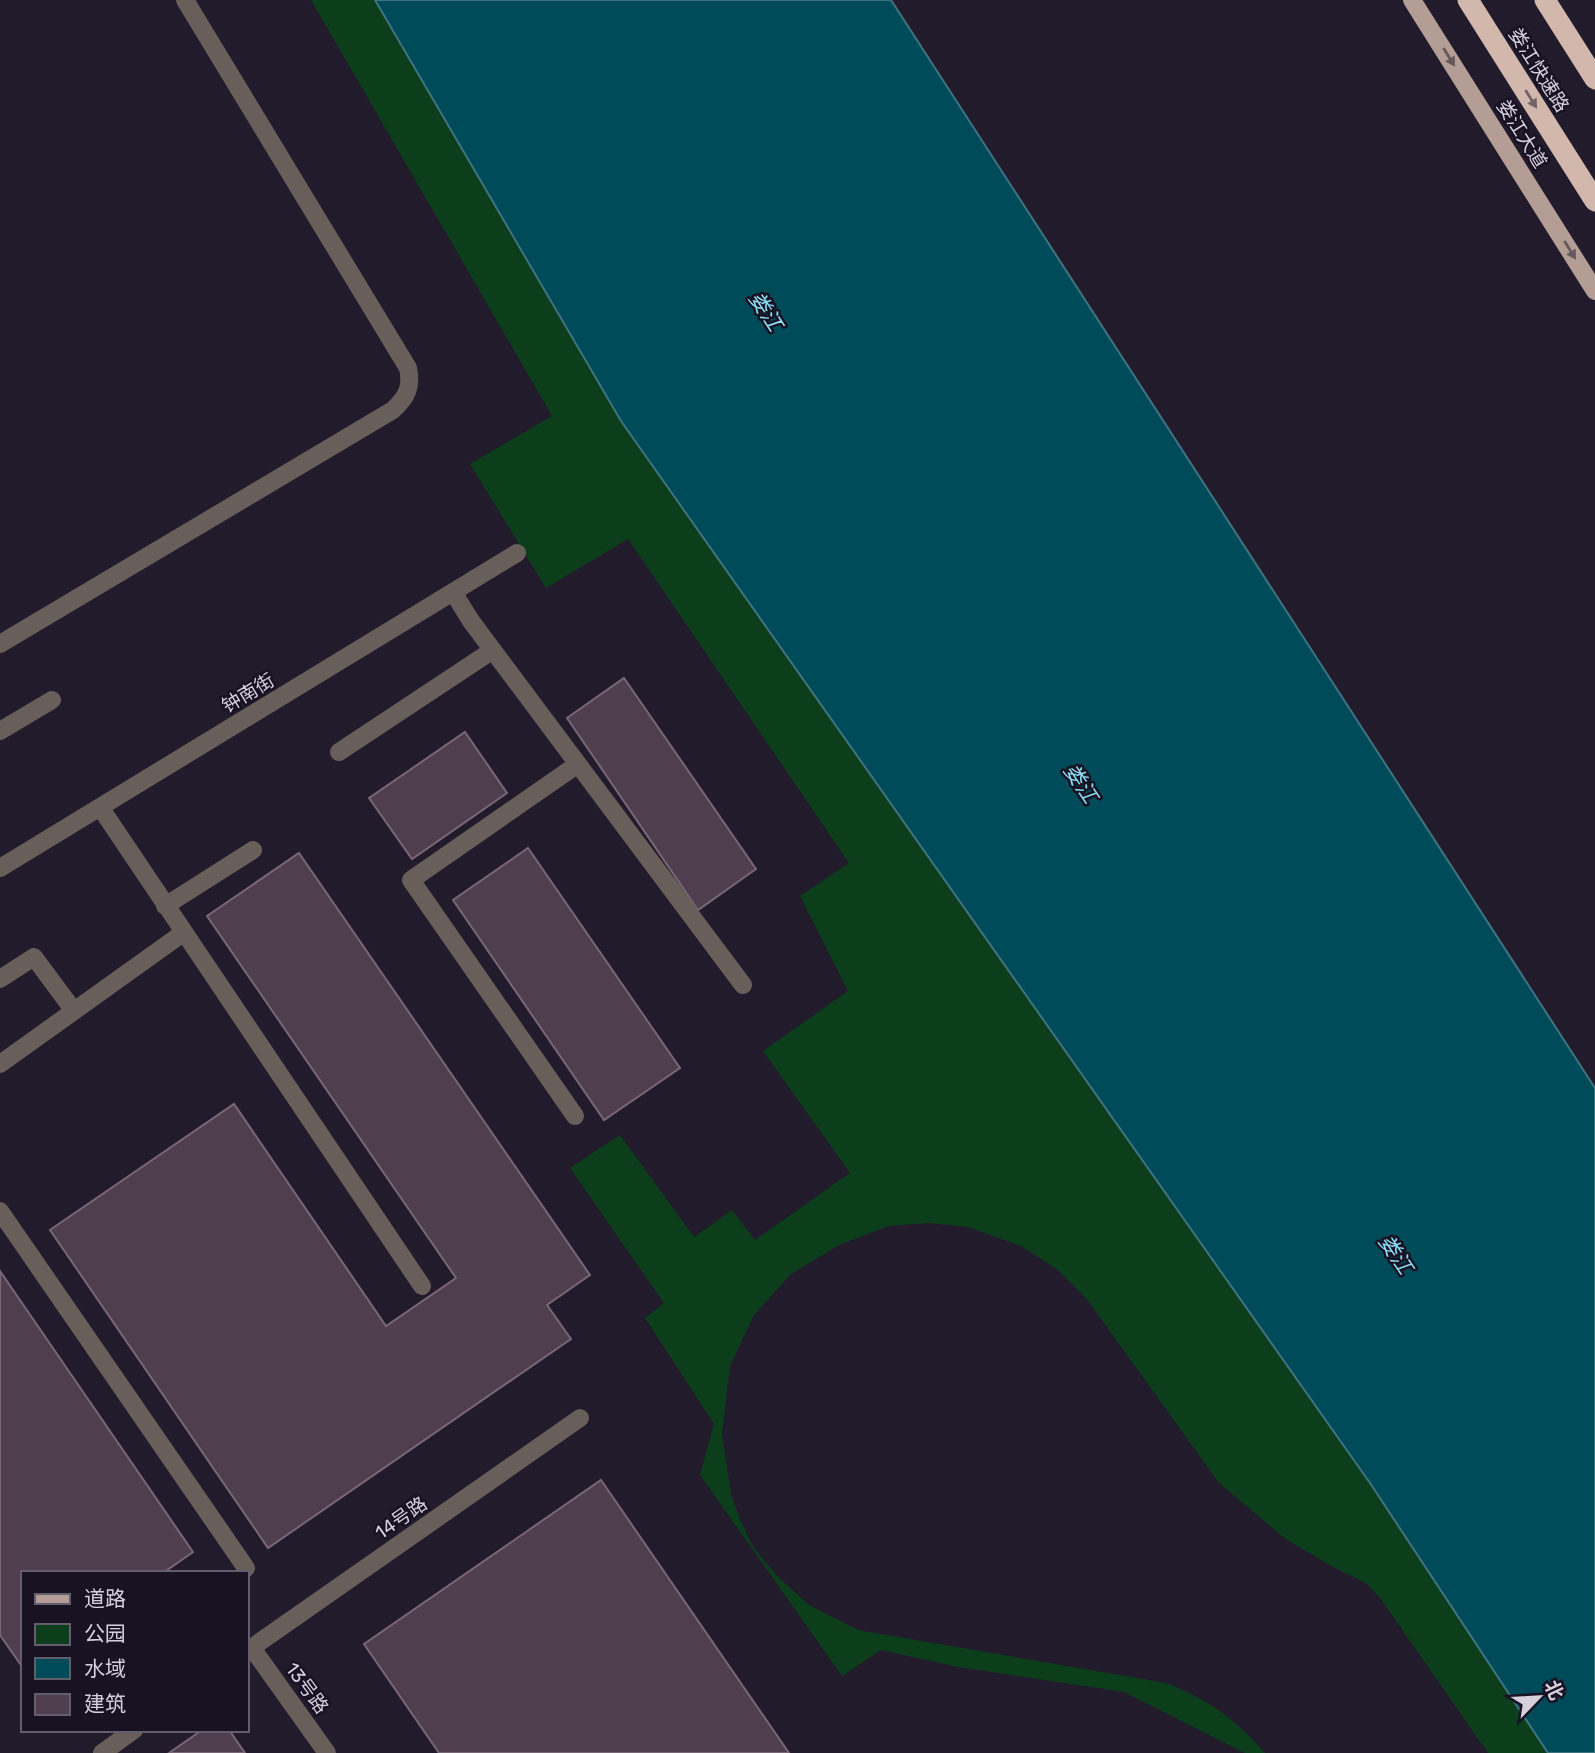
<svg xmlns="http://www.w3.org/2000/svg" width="1595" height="1753" viewBox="0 0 1595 1753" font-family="Rubik,'Noto Sans SC',sans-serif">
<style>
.green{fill:#0c3e1c}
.water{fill:#004b59;stroke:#407380;stroke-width:2}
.building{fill:#4f3e4d;stroke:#796676;stroke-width:2}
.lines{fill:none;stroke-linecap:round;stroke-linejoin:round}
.minor{stroke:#685e5a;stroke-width:18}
.major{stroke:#b39d95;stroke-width:18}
.highway{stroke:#d1b7ac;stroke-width:21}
.oneway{fill:#66585c}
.oneway2{fill:#746468}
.labels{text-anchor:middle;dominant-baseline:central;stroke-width:5;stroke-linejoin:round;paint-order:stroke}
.street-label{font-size:19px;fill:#d4d0dc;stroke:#181223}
.water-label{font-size:21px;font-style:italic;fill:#8ce0f5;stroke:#181223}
</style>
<rect width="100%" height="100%" fill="#211b2c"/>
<!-- green -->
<path class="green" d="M311 0H375L621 421 1370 1483 1548 1753H1488L1380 1598 1366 1583 1335 1568 1287 1540 1219 1483 1086 1298 1058 1270 1021 1246 968 1227 928 1223 889 1226 839 1245 791 1274 754 1315 730 1366 722 1434 731 1494 740 1520 754 1548 777 1576 809 1605 858 1630 1166 1683C1206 1698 1237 1720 1265 1753H1245L1124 1692 958 1667 881 1650 842 1676 700 1475 714 1424 645 1318 664 1303 570 1168 620 1135 694 1237 732 1210 755 1240 850 1173 763 1051 848 991 800 896 849 863 628 539 546 588 470 464 552 416Z"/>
<!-- water -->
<path class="water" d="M375 0H891L1595 1088V1753H1548L1370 1483 621 421Z"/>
<!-- building -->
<path class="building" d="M624 678 756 869 698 910 567 718Z
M465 732 507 793 412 859 369 798Z
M528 848 680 1068 604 1120 453 900Z
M299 853 590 1275 547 1305 571 1339 268 1548 50 1230 234 1104 386 1326 456 1278 207 916Z
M0 1271 193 1552 163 1573H23V1668L0 1635Z
M601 1480 789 1753H439L364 1644Z
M202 1730H229L245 1753H169Z"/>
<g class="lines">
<!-- minor -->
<path class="minor" d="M453 592 471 621 743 985
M0 644 393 410C407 397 412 387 408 368L185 0
M0 731 52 700
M339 752 493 650
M100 807 422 1286
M0 868 517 553
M165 906 253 850
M0 979 34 957 74 1011
M0 1064 183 933
M575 1116 411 880 578 764
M0 1211 246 1568
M252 1648 327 1753
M247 1651 580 1418
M102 1753 134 1730"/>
<!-- major -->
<path class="major" d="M1412 0 1595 291"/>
<!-- highway -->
<path class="highway" d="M1468 0 1595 201
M1545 0 1595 79"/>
</g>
<!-- one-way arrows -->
<defs><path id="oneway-solid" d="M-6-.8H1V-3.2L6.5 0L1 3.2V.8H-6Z" transform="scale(1.75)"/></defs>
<g class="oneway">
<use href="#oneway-solid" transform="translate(1449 57) rotate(58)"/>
<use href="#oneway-solid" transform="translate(1570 250) rotate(58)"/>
</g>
<use class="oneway2" href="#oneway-solid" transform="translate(1531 99) rotate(58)"/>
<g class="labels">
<!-- street labels -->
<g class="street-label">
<text transform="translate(1539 70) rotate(58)">娄江快速路</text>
<text transform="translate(1522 134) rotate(58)">娄江大道</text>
<text transform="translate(248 693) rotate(-31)">钟南街</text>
<text transform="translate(401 1518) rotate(-35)">14号路</text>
<text transform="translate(307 1688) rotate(54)">13号路</text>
</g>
<!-- water labels -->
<g class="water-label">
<text transform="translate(766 311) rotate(57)">娄江</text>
<text transform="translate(1081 783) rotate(56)">娄江</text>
<text transform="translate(1396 1254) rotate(56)">娄江</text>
</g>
</g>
<!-- legend -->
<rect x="21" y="1571" width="228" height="161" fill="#181223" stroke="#635e6d" stroke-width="2"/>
<rect x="35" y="1594" width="35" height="10" fill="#b39d95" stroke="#635e6d" stroke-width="2"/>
<text x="84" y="1606" font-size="21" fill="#d4d0dc">道路</text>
<rect x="35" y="1624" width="35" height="21" fill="#0c3e1c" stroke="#635e6d" stroke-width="2"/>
<text x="84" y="1641" font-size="21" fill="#d4d0dc">公园</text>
<rect x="35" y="1658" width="35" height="21" fill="#004b59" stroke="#635e6d" stroke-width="2"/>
<text x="84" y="1676" font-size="21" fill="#d4d0dc">水域</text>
<rect x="35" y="1694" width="35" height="21" fill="#4f3e4d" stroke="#635e6d" stroke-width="2"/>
<text x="84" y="1711" font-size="21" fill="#d4d0dc">建筑</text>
<!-- north arrow -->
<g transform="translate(1539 1697) rotate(65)" stroke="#181223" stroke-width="5" paint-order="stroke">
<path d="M0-5L12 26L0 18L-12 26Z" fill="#d4d0dc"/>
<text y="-10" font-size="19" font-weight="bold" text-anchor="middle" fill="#d4d0dc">北</text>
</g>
</svg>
